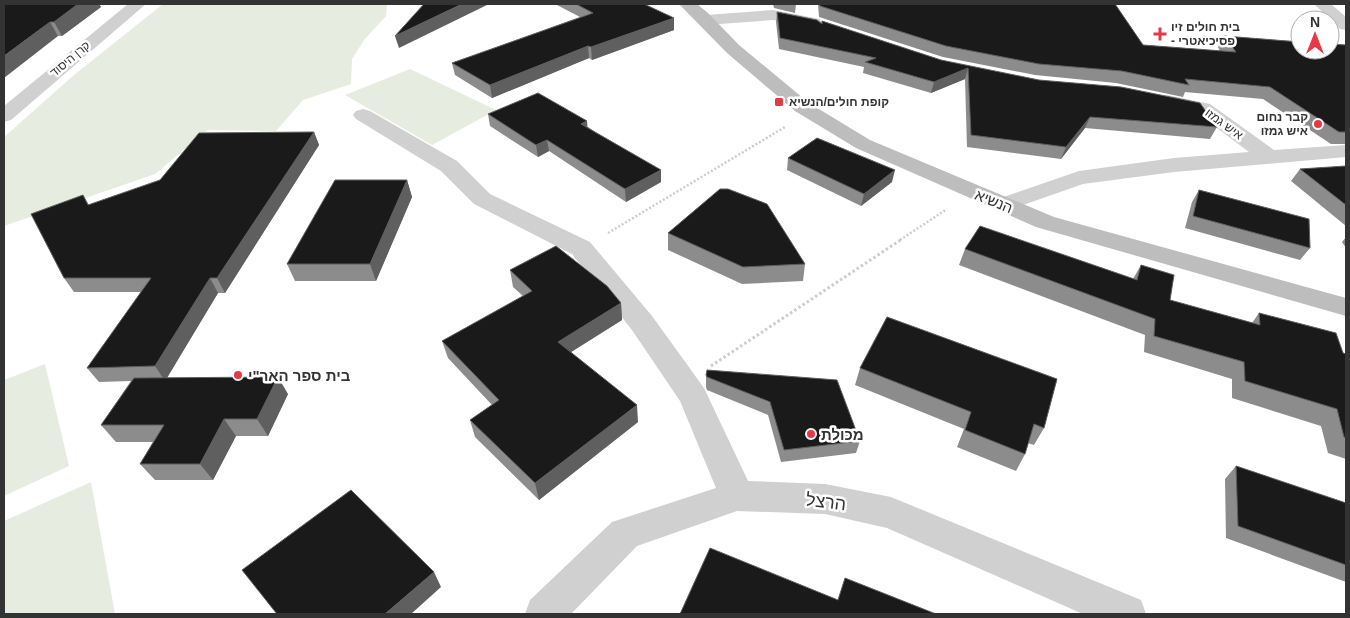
<svg xmlns="http://www.w3.org/2000/svg" width="1350" height="618" viewBox="0 0 1350 618" font-family="Arial,'Noto Sans Hebrew',sans-serif">
<style>
.green{fill:#e6ecdf}
.lines{fill:none;stroke-linecap:round;stroke-linejoin:round}
.path-far1{stroke:#cdcdcd;stroke-width:2.5;stroke-dasharray:2 2;stroke-linecap:butt}
.path{stroke:#cdcdcd;stroke-width:3;stroke-dasharray:2.5 2.5;stroke-linecap:butt}
.street{fill:#d0d0d0;fill-rule:evenodd}
.secondary{fill:#bdbdbd;fill-rule:evenodd}
.wall{fill:#8c8c8c}
.shaded-wall{fill:#5f5f5f}
.building{fill:#1a1a1a;stroke:#5f5f5f}
.poi-dot{fill:#e63946;stroke:#fff;stroke-width:2}
.labels{text-anchor:middle;dominant-baseline:central;stroke-width:5;stroke-linejoin:round;paint-order:stroke}
.far-poi-label{font-size:12px;font-weight:bold;fill:#333;stroke:#fff;text-anchor:start}
.far-street-label{font-size:12px;fill:#333;stroke:#fff}
.street-label{font-size:15px;fill:#333;stroke:#fff}
.poi-label{font-size:15px;font-weight:bold;fill:#333;stroke:#fff;text-anchor:start}
.near-street-label{font-size:18px;fill:#333;stroke:#fff}
</style>
<rect width="100%" height="100%" fill="#fff"/>
<!-- green -->
<path class="green" d="M163 4H387L386 16 364 40 352 59 351 84 303 100 276 131 208 130 155 174 4 226V137L74 75Z
M410 69 496 110 432 145 345 95Z
M45 364 69 466 4 496V380Z
M91 482 115 614H4V521Z"/>
<g class="lines">
<!-- path-far1 -->
<path class="path-far1" d="M608 233 785 127
M900 240 947 209"/>
<!-- path -->
<path class="path" d="M711 366 902 239"/>
<!-- street -->
<path class="street" d="M128 4H146L11 120 4 122V106Z
M1314 4H1331L1346 17V30L1340 29Z
M773 10 820 19 822 23 820 27 814 28 773 20 706 25 700 23 698 20 700 17 706 15Z
M1167 95 1210 104 1274 150 1346 145V157L1174 172 1083 184 1003 212 995 210 991 205 995 200 1079 171 1174 158 1249 152 1197 113 1160 105 1157 101 1160 97Z
M363 109 370 111 457 161 490 194 590 242 652 316 704 388 748 481 825 484 891 497 1141 600 1146 614H1083L887 528 825 514 737 511 637 546 571 614H525L530 600 612 522 716 488 680 401 632 330 572 254 474 204 441 171 356 119 353 115 356 111Z"/>
<!-- secondary -->
<path class="secondary" d="M679 4H697L708 13 739 45 809 103 870 140 1054 217 1346 298V316L1036 227 856 148 795 111 727 53Z"/>
</g>
<!-- wall -->
<path class="wall" d="M4 4H99L101 7 62 36H58Z
M555 4H644L674 30 592 60 589 58 492 98 455 75 452 63 580 17Z
M773 4H796L795 13 774 8Z
M818 4H1115L1143 45 1220 51 1218 47 1224 36 1346 45V144H1331L1263 99 1185 92 1183 97 1116 83 1035 75 943 57 819 17Z
M777 12 821 24 822 21 941 60 1217 127 1210 139 1085 128 1061 159 967 147 965 79 931 93 863 73 864 67 779 49 776 22Z
M488 114 588 127 661 182 626 202 549 151 538 157 490 126Z
M314 132 319 145 225 293H218L167 378 288 394 268 436H236L213 480H155L140 464 153 442H116L101 425 131 381 99 382 87 368 141 292H74L64 278 83 195 89 205Z
M788 158 892 182 861 206 787 170Z
M1346 166V226L1291 181 1300 169Z
M407 180 412 197 376 281H295L287 264Z
M1199 190 1310 248 1300 260 1185 228 1192 202Z
M668 233 805 264 803 281 742 284 668 250Z
M1346 237V248L1342 242Z
M965 249 1133 279 1141 265 1170 300 1252 323 1259 313 1346 354V459L1328 453 1321 426 1232 398V379L1144 352 1145 335 959 265Z
M510 270 621 303 622 320 571 352 638 422 539 500 475 437 470 420 492 405 448 358 442 341 523 296 513 287Z
M860 368 1057 379 1044 428 1034 445 1028 443 1025 454 1016 471 957 447 964 429 855 385Z
M706 375 860 441 856 453 781 462 768 415 707 390 706 387Z
M1236 466 1346 503V582L1226 538 1225 479Z"/>
<!-- shaded-wall -->
<path class="shaded-wall" d="M78 4H99L101 7 62 36 54 22Z
M462 4H489L399 48 395 36Z
M674 18V30L592 60 591 47Z
M50 22 58 36 4 78V56Z
M588 46 589 58 492 98 490 85Z
M968 68 965 79 931 93 934 82Z
M1090 117 1085 128 1061 159 1066 147Z
M587 121 588 133 581 124Z
M314 132 319 145 225 293 217 278Z
M547 140 549 151 538 157 536 145Z
M661 170V182L626 202 625 189Z
M895 170 892 182 861 206 864 194Z
M407 180 412 197 376 281 370 264Z
M210 278 218 293 165 381 155 366Z
M621 303 622 320 560 359 558 342Z
M278 377 288 394 268 436 257 419Z
M637 405 638 422 539 500 535 483Z
M224 419 236 436 213 480 200 464Z
M434 572 441 587 411 614H385Z"/>
<!-- building -->
<path class="building" d="M4 4H78L54 22H50L4 56Z
M424 4H462L395 36Z
M576 4H644L674 18 591 47 588 46 490 85 452 63 593 13Z
M820 4H1115L1143 45 1236 52 1224 36 1300 42V50H1330V44L1346 45V132H1339L1270 87 1185 79 1189 85 1122 71 1039 64 946 46 820 6Z
M777 12 817 20 822 24V21L941 60 1039 80 1121 87 1200 103 1217 127 1090 117 1066 147 971 135 968 68 934 82 865 62 876 58 780 38Z
M538 93 587 121 581 124 661 170 625 189 547 140 536 145 488 114Z
M314 132 217 278H210L155 366 87 368 151 278H64L31 214 83 195 88 205 160 180 199 133Z
M817 138 895 170 864 194 788 158Z
M1346 166V205L1300 169Z
M335 180H407L370 264H287Z
M720 189H728L767 204 805 264 743 267 668 233Z
M1199 190 1309 219 1310 248 1193 216Z
M980 226 1137 280 1141 265 1174 275 1170 300 1260 325 1259 313 1336 333 1343 353 1346 354V438L1344 437 1337 409 1245 381 1244 362 1154 336 1155 319 965 249Z
M556 246 607 286 621 303 558 342 637 405 535 483 470 420 499 400 442 341 532 291 510 270Z
M887 317 1057 379 1044 428 1034 424 1025 454 965 430 971 412 860 368Z
M707 370 837 380 860 441 784 450 770 402 707 377 706 375Z
M278 377 257 419H224L200 464H140L164 425H101L134 378Z
M1236 466 1346 503V565L1238 526Z
M351 490 434 572 385 614H277L242 570Z
M710 548 838 600 845 578 936 614H680Z"/>
<!-- markers -->
<g class="poi-dot">
<path d="M1157.5 26.5h5v5h5v5h-5v5h-5v-5h-5v-5h5z"/>
<rect x="774" y="97" width="10" height="10" rx="2.5"/>
<circle cx="1318" cy="124" r="5"/>
<circle cx="238" cy="375" r="5"/>
<circle cx="811" cy="434" r="5"/>
</g>
<g class="labels">
<!-- far-poi labels -->
<g class="far-poi-label">
<text x="1171" y="27">בית חולים זיו<tspan x="1171" dy="14">- פסיכיאטרי</tspan></text>
<text x="789" y="102">קופת חולים/הנשיא</text>
<text x="1308" y="117" text-anchor="end">קבר נחום<tspan x="1308" dy="14">איש גמזו</tspan></text>
</g>
<!-- far-street labels -->
<g class="far-street-label">
<text transform="translate(70 59) rotate(-40)">קרן היסוד</text>
<text transform="translate(1224 124) rotate(36)">איש גמזו</text>
</g>
<!-- street labels -->
<g class="street-label">
<text transform="translate(994 201) rotate(22)">הנשיא</text>
</g>
<!-- poi labels -->
<g class="poi-label">
<text x="248" y="375">בית ספר האר"י</text>
<text x="821" y="434">מכולת</text>
</g>
<!-- near-street labels -->
<g class="near-street-label">
<text transform="translate(826 502) rotate(7)">הרצל</text>
</g>
</g>
<!-- border -->
<rect width="1350" height="618" fill="none" stroke="#333333" stroke-width="10"/>
<!-- north arrow -->
<g transform="translate(1315 35)"><circle r="24" fill="#ffffff" stroke="#adadad"/>
<path d="M0-4L9 19L0 12L-9 19Z" fill="#e63946"/>
<text y="-8" font-size="14" font-weight="bold" text-anchor="middle" fill="#333333">N</text>
</g>
</svg>
